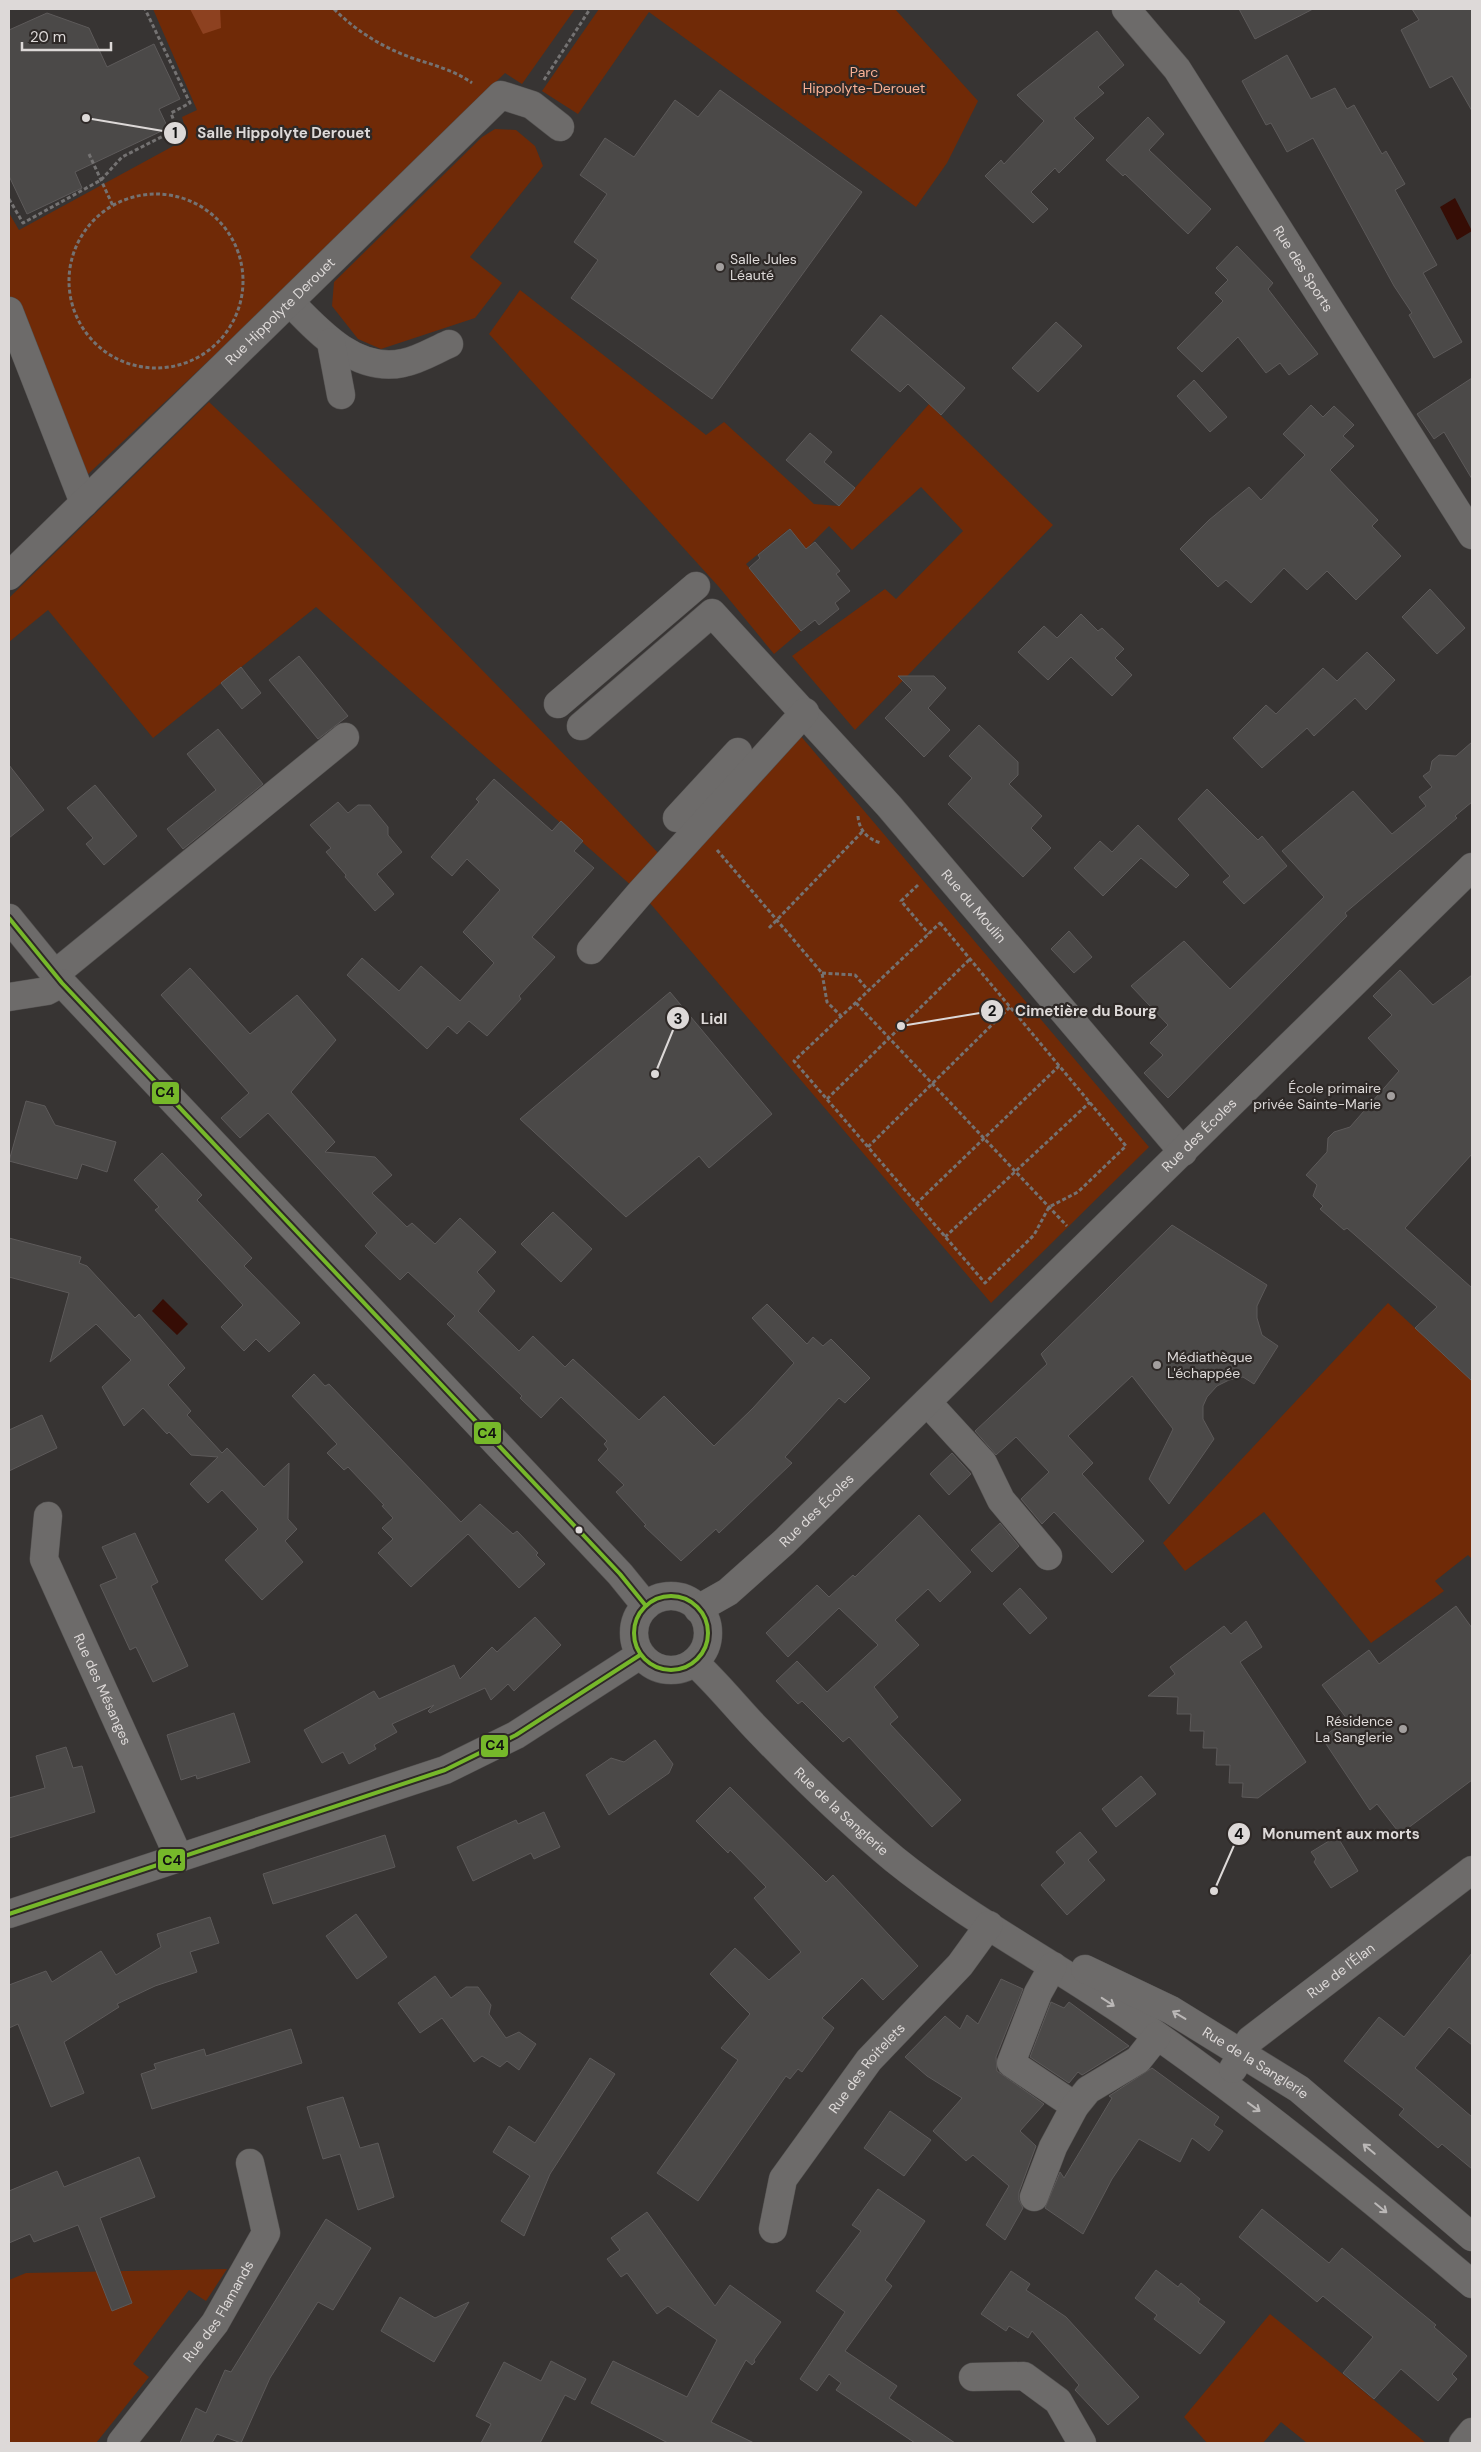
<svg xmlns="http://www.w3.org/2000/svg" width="1481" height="2452" viewBox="0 0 1481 2452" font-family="'DM Sans',sans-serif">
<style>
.green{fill:#702a07}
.forest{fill:#8d4120}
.water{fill:#360d05}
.building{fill:#4b4948;stroke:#5d5a5a}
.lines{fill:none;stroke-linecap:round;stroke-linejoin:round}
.minor-casing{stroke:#545251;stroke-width:29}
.path{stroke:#747272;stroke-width:3;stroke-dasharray:4 2.5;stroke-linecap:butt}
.minor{stroke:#6d6b6a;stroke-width:28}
.bus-1-casing{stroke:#2e2927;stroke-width:8}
.bus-1{stroke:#76b82a;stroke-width:4}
.oneway{stroke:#bbb8b7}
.poi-dot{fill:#a39f9e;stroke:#2e2927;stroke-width:2}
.bus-dot{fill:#ddd9d8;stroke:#2e2927;stroke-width:2}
.labels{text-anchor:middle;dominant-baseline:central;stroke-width:4.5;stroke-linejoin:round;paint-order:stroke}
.park-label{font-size:14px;fill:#fab195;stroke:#2e2927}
.poi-label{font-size:14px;fill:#ddd9d8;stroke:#2e2927;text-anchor:start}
.street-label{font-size:14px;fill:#ddd9d8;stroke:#2e2927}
.leader{fill:none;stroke:#ddd9d8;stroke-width:2}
.callout-dot{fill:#ddd9d8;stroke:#2e2927;stroke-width:2}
.mark-label{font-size:15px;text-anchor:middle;font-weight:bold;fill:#111}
.callout-label{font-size:15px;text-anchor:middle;font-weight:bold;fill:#ddd9d8;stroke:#2e2927;stroke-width:4.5;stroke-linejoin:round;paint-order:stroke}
.line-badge{stroke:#2e2927;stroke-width:2}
.pale-badge-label{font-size:14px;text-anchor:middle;font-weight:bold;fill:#111}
</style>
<rect width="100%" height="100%" fill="#373433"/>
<!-- green -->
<path class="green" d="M153 9H575L522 84 505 73 267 306 84 478 9 298V213L19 230 188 138 182 117 197 110Z
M599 9H895L978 101 947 163 916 207 649 12 578 114 542 91Z
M495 129 516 130 535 146 543 166 470 257 502 283 475 318 381 349 358 339 332 306 334 282 482 137Z
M520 290 706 435 724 422 814 504 839 506 929 404 1053 525 855 730 792 656 885 589 896 599 963 531 921 487 852 550 829 526 804 551 789 529 746 564 801 631 774 654 719 587 489 334Z
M209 402C365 548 514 701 661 856L633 887 316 607 153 738 48 610 9 642V598Z
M799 734 1149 1147 991 1303 649 902Z
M1388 1303 1472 1381V1559L1468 1555 1435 1581 1444 1591 1371 1643 1264 1512 1185 1571 1163 1543Z
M227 2269 206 2301 189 2290 133 2364 149 2377 96 2443H9V2280L26 2273Z
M1270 2314 1426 2443H1307L1281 2422 1263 2443H1207L1184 2417Z"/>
<!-- forest -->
<path class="forest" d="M190 9H220L221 28 203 34Z"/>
<!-- water -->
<path class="water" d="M1455 198 1472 231 1457 240 1440 207Z
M163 1299 188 1324 177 1335 152 1311Z"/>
<!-- building -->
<path class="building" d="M1239 9H1313L1255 39Z
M1412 9H1472V111L1452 76 1430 88 1401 30 1419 20Z
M47 13 89 28 107 67 154 44 180 99 159 109 168 128 75 172 82 188 27 214 9 176V30Z
M1097 31 1124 65 1098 87 1104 93 1074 118 1094 138 1059 173 1055 168 1031 192 1048 209 1033 223 985 176 1001 160 1004 164 1044 121 1017 95Z
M1287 55 1311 99 1335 88 1347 109 1354 105 1382 154 1386 151 1405 184 1395 190 1437 265 1423 273 1462 342 1434 358 1409 315 1412 313 1394 286 1313 138 1287 152 1271 123 1266 125 1242 81Z
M720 90 862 192 712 399 571 298 598 260 574 242 607 194 580 175 605 138 634 157 675 100 698 117Z
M1148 117 1164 134 1149 150 1211 209 1188 234 1125 174 1123 176 1106 160Z
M1237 246 1273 283 1268 289 1318 354 1289 375 1280 363 1266 373 1238 337 1202 372 1177 348 1223 301 1215 293 1228 280 1216 268Z
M881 315 965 388 941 415 908 384 900 392 851 350Z
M1056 322 1082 346 1038 392 1012 368Z
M1472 378V479L1444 432 1434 439 1417 414Z
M1194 380 1227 417 1210 432 1177 396Z
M1311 405 1323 417 1334 406 1354 425 1343 436 1354 446 1330 470 1378 520 1372 526 1401 556 1356 600 1327 571 1307 590 1284 568 1251 603 1226 580 1218 587 1180 549 1209 520 1249 487 1261 500 1305 455 1283 434Z
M810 433 832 452 824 462 855 488 839 506 786 460Z
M790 529 806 549 815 542 840 571 836 574 850 591 835 603 839 609 819 625 815 620 801 631 749 568 760 558 758 555Z
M1430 589 1465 628 1437 654 1402 617Z
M1081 614 1098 631 1102 628 1124 649 1115 658 1132 675 1112 696 1071 657 1048 680 1018 652 1044 626 1057 638Z
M1367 652 1395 680 1366 710 1355 698 1314 736 1307 728 1262 768 1233 738 1266 705 1276 714 1323 668 1337 681Z
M299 656 348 716 318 739 269 680Z
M241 667 261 693 242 709 221 683Z
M898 676H934L946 688 928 708 950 730 924 757 885 718 912 690Z
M979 725 1018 762V775L1009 784 1042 816 1031 828 1051 848 1023 877 948 804 972 778 949 756Z
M218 729 263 784 183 849 167 829 216 790 187 754Z
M1472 742V802L1455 816 1457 818 1345 913 1347 916 1168 1098 1144 1073 1163 1055 1150 1043 1168 1025 1131 986 1184 941 1230 989 1324 897 1282 851 1353 791 1392 834 1426 806 1419 797 1432 787 1423 776 1430 771 1432 761 1439 755 1456 756Z
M9 765 44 810 9 838Z
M494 779 552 831 561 821 583 841 574 851 594 868 532 937 555 957 519 996 521 999 487 1036 469 1021 457 1034 448 1026 427 1049 347 975 362 958 399 991 421 966 460 1001 494 963 463 932 500 890 467 859 452 876 431 857 479 802 476 799Z
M95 785 137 836 104 865 86 844 93 838 67 808Z
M1207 789 1258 840 1262 836 1287 866 1244 904 1223 882 1230 876 1178 819Z
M338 802 348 813 358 805H370L388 827V835L402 852 377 874 394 894 375 911 345 877 346 875 326 852 331 848 310 825Z
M1138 825 1189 875 1176 888 1141 858 1103 896 1074 868 1100 841 1112 852Z
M1069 931 1092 957 1074 973 1051 949Z
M190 968 250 1034 297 995 336 1040 291 1092 335 1142 325 1152 375 1157 392 1175 372 1193 407 1227 412 1223 435 1244 460 1218 496 1252 477 1272 495 1291 478 1311 519 1351 533 1336 565 1367 573 1359 639 1420 664 1396 714 1446 753 1408 794 1363 752 1318 767 1304 807 1344 813 1337 823 1346 831 1339 870 1378 845 1403 839 1398 785 1457 792 1463 719 1533 716 1529 681 1561 644 1526 646 1525 616 1492 624 1485 598 1460 608 1449 604 1444 607 1441 561 1397 541 1418 520 1398 522 1396 447 1324 455 1316 408 1272 400 1280 365 1246 377 1233 268 1113 240 1138 221 1118 249 1093 161 995Z
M1400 970 1433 1005 1472 975V1154L1405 1228 1472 1288V1381L1415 1328 1437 1307 1347 1228 1344 1230 1320 1209 1323 1206 1313 1196 1317 1185 1306 1175 1327 1152 1328 1138 1334 1132 1350 1127 1399 1071 1368 1038 1392 1015 1373 996Z
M670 992 772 1114 709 1168 699 1156 626 1217 520 1119Z
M26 1101 45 1106 55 1125 116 1142 107 1172 82 1164 77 1179 9 1161Z
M162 1153 202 1195 197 1200 252 1258 244 1266 300 1323 269 1352 256 1339 244 1351 221 1327 243 1305 155 1210 159 1207 134 1180Z
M553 1212 592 1249 561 1282 521 1244Z
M1172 1225 1267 1285 1257 1306V1318L1262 1335 1278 1346 1254 1384 1243 1377 1229 1380 1217 1386 1207 1397 1203 1406V1419L1214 1439 1169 1504 1149 1479 1173 1429 1132 1376 1068 1436 1093 1463 1082 1474 1144 1541 1112 1573 1054 1512 1042 1524 1021 1499 1049 1472 1016 1437 996 1455 975 1431 1047 1364 1041 1354Z
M9 1238 81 1257 79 1263 87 1266 135 1318 139 1314 185 1368 168 1385 191 1411 187 1415 222 1453 227 1448 264 1487 289 1463 288 1519 297 1529 285 1541 303 1562 262 1600 225 1560 258 1529 222 1490 208 1503 190 1484 218 1457 191 1455 169 1432 167 1434 143 1408 124 1426 102 1387 131 1360 96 1324 50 1362 69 1293 9 1277Z
M314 1374 325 1386 329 1384 461 1522 480 1504 513 1534 517 1531 538 1553 536 1555 545 1564 519 1588 468 1534 411 1587 378 1553 393 1539 382 1528 393 1518 382 1506 384 1505 348 1467 344 1470 327 1453 337 1444 292 1396Z
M42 1415 57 1448 9 1471V1430Z
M952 1453 971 1474 949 1495 930 1474Z
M919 1515 971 1572 940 1602 928 1589 895 1620 919 1645 874 1687 898 1717 890 1724 961 1800 932 1827 849 1737 843 1742 802 1701 798 1704 776 1681 797 1661 827 1692 878 1645 839 1608 788 1657 766 1633 817 1585 829 1597 853 1575 855 1577Z
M1000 1523 1019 1546 992 1572 971 1550Z
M135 1533 158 1582 151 1586 188 1666 153 1682 136 1647 130 1650 100 1585 117 1578 102 1547Z
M1020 1588 1047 1618 1030 1634 1003 1604Z
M1456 1606 1472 1628V1780L1400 1834 1377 1804 1370 1810 1322 1738 1347 1719 1322 1685 1369 1650 1379 1664Z
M535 1617 561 1645 514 1691 508 1684 491 1700 485 1688 430 1713 428 1711 434 1705 392 1724 397 1732 374 1745 376 1749 349 1764 343 1752 322 1763 304 1730 374 1691 379 1699 454 1665 460 1679 492 1647 497 1652Z
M1246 1621 1262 1647 1240 1662 1306 1762 1258 1798 1242 1797 1243 1783H1229L1230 1765H1216L1217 1748H1203L1204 1731H1190L1191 1714H1177L1178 1697 1148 1696 1175 1674 1170 1667 1224 1626 1231 1634Z
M234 1713 250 1762 197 1779 196 1775 181 1780 167 1735Z
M655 1740 673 1764 669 1773 609 1815 586 1775 611 1758 624 1762Z
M66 1747 73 1768 82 1766 95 1812 9 1838V1798L45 1788 36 1756Z
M1141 1776 1156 1794 1116 1827 1102 1809Z
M730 1787 826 1882 833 1875 918 1966 883 2000 862 1978 822 2018 834 2028 802 2072 798 2069 790 2079 786 2076 698 2201 657 2173 738 2060 721 2048 750 2014 710 1974 735 1948 769 1980 801 1952 754 1898 766 1887 730 1850 728 1853 696 1821Z
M544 1812 560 1847 534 1859 531 1853 473 1881 457 1847 516 1820 518 1824Z
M1080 1832 1097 1852 1088 1860 1105 1880 1067 1915 1041 1885 1065 1863 1056 1852Z
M385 1835 395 1867 273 1904 263 1874Z
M1337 1836 1358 1871 1331 1888 1314 1862 1316 1859 1311 1852Z
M356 1914 387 1957 357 1979 326 1936Z
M210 1917 219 1943 190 1952 197 1972 155 1986 117 2004 119 2007 64 2042 84 2093 51 2107 18 2024 9 2028V1985L46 1971 52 1982 101 1951 116 1975 161 1947 157 1934Z
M1472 1953V2045L1449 2027 1415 2068 1472 2117V2169L1442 2144 1438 2148 1399 2115 1404 2109 1344 2061 1379 2017 1404 2037Z
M435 1976 451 1998 466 1987H478L491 2005 489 2014 506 2038 519 2032 536 2044 519 2070 507 2061 500 2067 482 2056 474 2062 442 2018 420 2033 398 2003Z
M1001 1979 1023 1989 996 2057 997 2071 1044 2104 1020 2131 1036 2146 1019 2192V2200L1023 2208 1005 2240 986 2225 1009 2186 973 2155 966 2161 933 2131 962 2098 927 2076 905 2057 945 2016 960 2029 967 2015 978 2024Z
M1051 2002 1064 2008 1069 2002 1129 2046 1082 2075 1078 2072 1069 2083 1030 2057Z
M291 2029 302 2063 152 2109 141 2074 156 2069 154 2064 204 2049 206 2056Z
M590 2058 615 2074 550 2174 524 2236 501 2221 530 2176 493 2152 509 2126 535 2143Z
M1152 2068 1219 2117 1214 2125 1223 2131 1209 2151 1192 2138 1180 2162 1139 2139 1112 2179 1083 2234 1045 2208 1060 2172 1064 2178 1112 2098 1109 2096Z
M343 2097 360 2148 378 2143 394 2197 358 2210 340 2154 323 2159 307 2107Z
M890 2111 931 2140 904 2176 864 2148Z
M139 2157 155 2197 100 2218 132 2303 112 2311 78 2225 34 2242 30 2234 9 2243V2191L57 2171 64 2187Z
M878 2189 925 2221 885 2280 892 2286 845 2351 897 2386 889 2398 955 2443H915L836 2390 841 2383 829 2374 817 2391 800 2379 845 2312 816 2291 861 2231 852 2225Z
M1262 2209 1329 2263 1342 2248 1436 2325 1434 2327 1467 2356 1452 2374 1457 2379 1438 2401 1401 2369 1374 2399 1343 2373 1373 2337 1323 2296 1317 2302 1239 2237Z
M647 2212 715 2306 730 2285 781 2322 754 2360 755 2362 752 2365 746 2360 711 2422 754 2443H668L591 2403 613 2361 687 2397 717 2340 668 2306 657 2314 627 2273 621 2277 607 2259 620 2250 611 2238Z
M326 2219 371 2248 333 2310 318 2302 270 2378 241 2443 217 2434 212 2443H180L196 2408 206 2413 225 2370 231 2372Z
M1156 2270 1178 2287 1181 2283 1200 2299 1198 2302 1225 2322 1200 2354 1154 2319 1157 2315 1135 2298Z
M1011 2271 1030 2284 1026 2290 1066 2317 1139 2397 1108 2425 1075 2390 1079 2385 1032 2331 1028 2338 1009 2326 1006 2331 981 2314Z
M400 2297 435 2318 469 2302 434 2362 381 2331Z
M551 2361 586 2379 575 2400 565 2395 540 2443H481L491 2424 476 2416 504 2362 541 2381Z"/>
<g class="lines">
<!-- minor casing -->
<g class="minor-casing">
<g id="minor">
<path id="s1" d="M1126 9 1177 69 1472 535"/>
<path d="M290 302C319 332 356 373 403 363 419 360 435 350 449 344"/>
<path d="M9 311 84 503"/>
<path d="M331 342 341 395"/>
<path id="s2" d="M9 576 501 95 532 105 560 127"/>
<path d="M558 704 696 586"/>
<path id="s3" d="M581 726 712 613 889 806 1183 1152"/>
<path d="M677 818 738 752"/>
<path d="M9 918 62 983 620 1574 646 1606"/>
<path d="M591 950 641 892 805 712"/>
<path d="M55 974 345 737"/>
<path d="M9 997 47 991 62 983"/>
<path d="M927 1402 983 1463 1001 1500 1048 1556"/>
<path id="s4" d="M48 1516 44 1559 179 1858"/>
<circle cx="671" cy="1633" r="37"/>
<path id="s5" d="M698 1609 728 1592 784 1542 1472 867"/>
<path id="s6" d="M694 1662C717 1683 735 1706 756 1728 800 1774 845 1818 894 1859 963 1915 1042 1957 1116 2007 1240 2091 1357 2187 1472 2284"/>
<path d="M9 1914 445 1770 516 1735 640 1655"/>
<path d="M1053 1966 1038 1993 1011 2063 1075 2106"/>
<path id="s7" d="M1085 1969 1171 2010 1299 2089 1472 2237"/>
<path id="s8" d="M1233 2069 1250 2040 1472 1870"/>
<path d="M1034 2197 1053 2147 1075 2106 1088 2090 1138 2060 1157 2036"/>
<path id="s9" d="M773 2229 783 2179 869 2060 960 1965 989 1925"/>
<path d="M973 2377 1024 2376 1058 2401 1082 2443"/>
<path id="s10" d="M121 2443 215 2323 266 2233 250 2163"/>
<path d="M1463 2443 1472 2432"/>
</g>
</g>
<!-- path -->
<path class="path" d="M334 9C356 31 382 47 412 58 433 65 454 70 472 83
M544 80 590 9
M89 154 113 206
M69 281a87 87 0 1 1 174 0a87 87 0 1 1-174 0Z
M9 199 23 223 101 180 122 157 177 129 171 113 190 103 145 9
M858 816C859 830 867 839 881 843
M717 850 822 973 827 1002 841 1016
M918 885 901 901 929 934
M940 923 1126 1146 1078 1192 1049 1207 1034 1235 985 1283 794 1061Z
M769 928 864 830
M822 973 855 975 868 990
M856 1003 1067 1226
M827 1099 970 959
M868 1147 1010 1007
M916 1204 1059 1066
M945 1237 1090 1102"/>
<!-- minor -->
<use href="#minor" class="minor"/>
<!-- bus-1 casing -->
<g class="bus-1-casing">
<path id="bus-1" d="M9 918 62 983 620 1574 646 1606
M634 1633a37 37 0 1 1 74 0a37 37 0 1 1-74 0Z
M9 1914 445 1770 516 1735 640 1655"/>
</g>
<!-- bus-1 -->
<use href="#bus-1" class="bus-1"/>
</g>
<!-- one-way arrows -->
<defs><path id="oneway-shaft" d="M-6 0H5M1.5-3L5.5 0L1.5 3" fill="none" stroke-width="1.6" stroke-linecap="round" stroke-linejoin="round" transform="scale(1.25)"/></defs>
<g class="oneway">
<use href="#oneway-shaft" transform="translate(1108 2002) rotate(33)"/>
<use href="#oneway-shaft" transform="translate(1179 2015) rotate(-149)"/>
<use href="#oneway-shaft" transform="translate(1254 2107) rotate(36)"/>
<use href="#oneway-shaft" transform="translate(1369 2149) rotate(-140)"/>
<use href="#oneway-shaft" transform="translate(1381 2208) rotate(39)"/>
</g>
<!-- markers -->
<g class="poi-dot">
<circle cx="720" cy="267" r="5"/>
<circle cx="1391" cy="1096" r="5"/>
<circle cx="1157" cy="1365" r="5"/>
<circle cx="1403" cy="1729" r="5"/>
</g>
<circle class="bus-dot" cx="579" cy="1530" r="4.5"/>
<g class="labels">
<!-- park labels -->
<g class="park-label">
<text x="864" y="72">Parc<tspan x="864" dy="16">Hippolyte-Derouet</tspan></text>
</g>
<!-- poi labels -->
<g class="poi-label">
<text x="730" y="259">Salle Jules<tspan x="730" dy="16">Léauté</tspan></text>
<text x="1381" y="1088" text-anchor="end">École primaire<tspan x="1381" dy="16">privée Sainte-Marie</tspan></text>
<text x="1167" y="1357">Médiathèque<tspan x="1167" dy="16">L'échappée</tspan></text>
<text x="1393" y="1721" text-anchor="end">Résidence<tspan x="1393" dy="16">La Sanglerie</tspan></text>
</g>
<!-- street labels -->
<g class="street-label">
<text stroke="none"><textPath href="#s1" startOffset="315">Rue des Sports</textPath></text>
<text stroke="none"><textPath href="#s2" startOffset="379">Rue Hippolyte Derouet</textPath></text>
<text stroke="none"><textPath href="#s3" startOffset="566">Rue du Moulin</textPath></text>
<text stroke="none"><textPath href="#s5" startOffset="691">Rue des Écoles</textPath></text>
<text stroke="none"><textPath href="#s5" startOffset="155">Rue des Écoles</textPath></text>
<text stroke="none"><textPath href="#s4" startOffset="186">Rue des Mésanges</textPath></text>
<text stroke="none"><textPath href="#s6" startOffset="210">Rue de la Sanglerie</textPath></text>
<text stroke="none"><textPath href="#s8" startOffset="148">Rue de l'Élan</textPath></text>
<text stroke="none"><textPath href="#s7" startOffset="195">Rue de la Sanglerie</textPath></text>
<text stroke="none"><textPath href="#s9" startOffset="190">Rue des Roitelets</textPath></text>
<text stroke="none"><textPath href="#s10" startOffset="164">Rue des Flamands</textPath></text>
</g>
</g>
<!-- callouts -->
<path class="leader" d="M86 118L175 133M901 1026L992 1011M655 1074L678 1018M1214 1891L1239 1834"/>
<g class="callout-dot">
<circle cx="86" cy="118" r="5"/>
<circle cx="901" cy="1026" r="5"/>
<circle cx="655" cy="1074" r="5"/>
<circle cx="1214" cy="1891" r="5"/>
<circle cx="175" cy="133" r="12"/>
<circle cx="992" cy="1011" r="12"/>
<circle cx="678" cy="1018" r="12"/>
<circle cx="1239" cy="1834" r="12"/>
</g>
<g class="mark-label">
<text x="175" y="138">1</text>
<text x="992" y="1016">2</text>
<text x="678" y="1024">3</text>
<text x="1239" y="1839">4</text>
</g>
<g class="callout-label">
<text x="284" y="138">Salle Hippolyte Derouet</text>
<text x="1086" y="1016">Cimetière du Bourg</text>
<text x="714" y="1024">Lidl</text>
<text x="1341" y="1839">Monument aux morts</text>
</g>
<g class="line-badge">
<rect x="151" y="1081" width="29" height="24" rx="5" fill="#76b82a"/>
<rect x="473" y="1421" width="29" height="24" rx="5" fill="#76b82a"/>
<rect x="480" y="1734" width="29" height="24" rx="5" fill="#76b82a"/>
<rect x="157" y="1848" width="29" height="24" rx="5" fill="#76b82a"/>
</g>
<g class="pale-badge-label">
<text x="165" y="1097">C4</text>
<text x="487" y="1438">C4</text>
<text x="495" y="1750">C4</text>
<text x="172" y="1865">C4</text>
</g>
<!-- border -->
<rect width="1481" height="2452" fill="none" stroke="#ddd9d8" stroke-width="20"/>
<!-- scale -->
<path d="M22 42v8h89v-8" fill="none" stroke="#ddd9d8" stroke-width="2.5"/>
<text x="30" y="42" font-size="15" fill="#ddd9d8" stroke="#2e2927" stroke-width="4" paint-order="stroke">20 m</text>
</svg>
